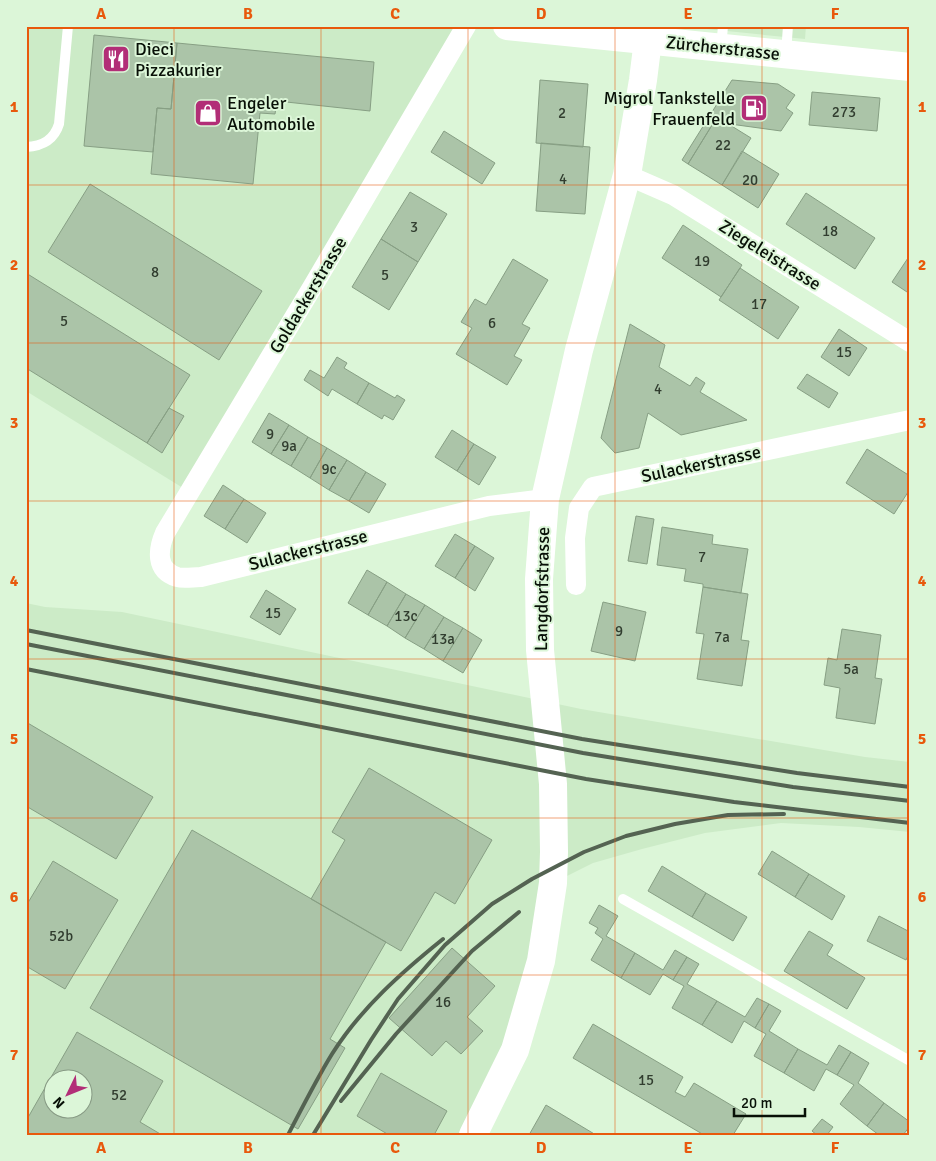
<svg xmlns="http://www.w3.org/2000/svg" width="936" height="1161" viewBox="0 0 936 1161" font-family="Signika,sans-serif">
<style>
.built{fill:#ccebc7;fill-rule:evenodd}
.building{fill:#abc4a8;stroke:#879f84;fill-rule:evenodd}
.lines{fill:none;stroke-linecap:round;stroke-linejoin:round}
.lane{stroke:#fff;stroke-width:10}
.street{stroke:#fff;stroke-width:20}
.secondary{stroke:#fff;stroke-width:28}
.primary{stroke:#fff;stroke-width:28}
.rail{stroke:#546352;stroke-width:4}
.grid{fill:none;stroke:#e8590c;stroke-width:1;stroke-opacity:0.55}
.labels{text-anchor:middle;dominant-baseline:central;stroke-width:4;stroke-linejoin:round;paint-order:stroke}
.number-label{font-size:15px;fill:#313d2f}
.street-label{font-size:18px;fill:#081007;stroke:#dcf6d8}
.poi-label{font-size:18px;fill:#081007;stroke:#dcf6d8;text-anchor:start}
.neatline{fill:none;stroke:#e8590c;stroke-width:2}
.grid-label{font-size:16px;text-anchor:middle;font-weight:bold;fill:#e8590c}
</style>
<rect width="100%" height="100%" fill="#dcf6d8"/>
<!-- built -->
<path class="built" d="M26 26H467L183 488 26 391Z
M677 26H806L805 39Z
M26 603 45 607 122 612 581 709 865 757 910 762V832L859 827 781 823 705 833 642 849 593 863 553 883 541 961 473 1135H26ZM52 1078H82V1108H52Z"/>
<!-- building -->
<path class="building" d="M94 35 177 43 171 109 157 108 153 152 84 146Z
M177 43 374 62 370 111 277 101 275 114 260 113 253 184 151 174 157 108 171 109Z
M540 80 588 84 583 147 536 143Z
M732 80 778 84 795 95 786 108 793 113 781 131 730 124 717 117 688 164 682 160Z
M812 92 880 98 877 131 809 125Z
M717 117 751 138 722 185 688 164Z
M444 131 495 163 482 184 431 152Z
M541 143 590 147 585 214 536 211Z
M742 151 779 174 758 208 722 185Z
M90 184 262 291 219 360 48 252Z
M410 192 447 214 418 262 381 239Z
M806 193 875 238 855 269 786 224Z
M683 225 742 265 721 297 662 258Z
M381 239 418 262 389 310 352 287Z
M910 255V294L892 282Z
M513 259 548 280 522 324 530 328 514 356 522 360 507 385 456 354 472 328 461 322 475 299 486 305Z
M740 268 799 307 778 339 719 300Z
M26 273 190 375 147 443 26 368Z
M630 324 665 345 659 367 690 386 696 377 705 383 700 392 747 420 681 435 648 413 639 448 615 453 601 438Z
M839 329 867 348 849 376 821 357Z
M337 357 347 363 344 368 369 383 357 404 332 389 328 396 304 380 310 370 324 378Z
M807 374 838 393 829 408 797 388Z
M369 383 395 398 397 395 405 400 393 420 384 415 382 419 357 404Z
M169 408 184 416 162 453 147 443Z
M269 413 289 425 271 454 252 442Z
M289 425 308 437 291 466 271 454Z
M452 430 474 444 457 471 435 457Z
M308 437 327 448 310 478 291 466Z
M474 444 496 457 479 485 457 471Z
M327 448 347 460 329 490 310 478Z
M867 449 910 476V489L894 514 846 483Z
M347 460 366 472 349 501 329 490Z
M366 472 386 484 369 513 349 501Z
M223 485 244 499 225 529 204 516Z
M244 499 266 513 247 543 225 529Z
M636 516 654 519 647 564 628 561Z
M662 527 713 535 712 544 748 549 741 593 703 587V584L684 581 686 569 657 565Z
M455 534 475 546 455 578 435 566Z
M475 546 494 558 475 591 455 578Z
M367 570 387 582 368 615 348 603Z
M387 582 406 594 387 626 368 615Z
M703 587 748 594 741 640 749 641 742 686 697 679 704 634 696 633Z
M266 590 296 609 280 635 250 617Z
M406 594 425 605 405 638 387 626Z
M603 602 646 612 635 661 591 651Z
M425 605 444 617 424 649 405 638Z
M444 617 463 628 443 661 424 649Z
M463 628 482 640 463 673 443 661Z
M842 629 881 635 875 678 882 679 875 724 836 718 840 688 824 685 828 658 837 660Z
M26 722 153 797 116 859 26 806Z
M369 768 492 840 455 904 435 892 401 951 311 899 345 840 332 832Z
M192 830 386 942 330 1039 345 1048 298 1129 90 1008Z
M772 851 809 874 795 897 758 874Z
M53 861 118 900 65 989 26 966V906Z
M662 866 706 893 692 917 648 891Z
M809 874 845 896 832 920 795 897Z
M706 893 747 917 733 941 692 917Z
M599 905 618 916 606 936 635 953 621 978 591 960 603 939 595 933 598 928 589 923Z
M879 916 910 932V952L906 960 867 941Z
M809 931 833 945 827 955 865 978 847 1009 784 971Z
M452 948 495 986 467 1017 483 1031 461 1054 446 1041 432 1056 389 1018Z
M675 950 687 957 673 980 663 974 650 995 621 978 635 953 663 970Z
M687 957 699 964 687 984 717 1001 702 1025 672 1008 684 986 673 980Z
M757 998 769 1004 755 1028 744 1021 732 1043 702 1025 717 1001 745 1017Z
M769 1004 781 1011 769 1031 798 1049 784 1073 754 1056 766 1034 755 1028Z
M593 1024 683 1077 675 1092 685 1097 694 1083 746 1114 733 1135H704L573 1058Z
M77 1032 163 1081 140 1122 162 1135H26V1121ZM52 1078H82V1108H52Z
M839 1045 851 1052 837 1075 826 1069 814 1091 784 1073 798 1049 827 1065Z
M851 1052 869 1063 858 1083 884 1103 867 1126 840 1104 854 1085 837 1075Z
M381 1073 447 1111 434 1135H389L357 1116Z
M884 1103 910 1122V1126L903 1135H879L867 1126Z
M546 1105 596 1135H529Z
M822 1119 833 1127 827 1135H817L812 1131Z"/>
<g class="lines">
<!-- lane -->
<path class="lane" d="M721 48 723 26
M786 53 788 26
M26 147C43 146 54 140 59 124L68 26
M623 899 910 1061"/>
<!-- street -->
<path class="street" d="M466 26 313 286 165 533C158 549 155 570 177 577 184 579 193 577 201 577L489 506 545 499
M627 175 673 195 910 342
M576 585 575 538 579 508 593 487 910 420"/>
<!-- secondary -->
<path class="secondary" d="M473 1135 515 1050 541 961 553 883 554 852 553 784 540 650 539 579 545 499 579 350 627 175 643 80 648 40"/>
<!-- primary -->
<path class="primary" d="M507 26 910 67"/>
<!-- rail -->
<path class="rail" d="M26 630 582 739 797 773 910 787
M26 644 583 753 793 787 910 801
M26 669 586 779 734 802 910 823
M341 1101 396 1034 472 951 519 912
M288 1135C302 1108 316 1080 332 1054 361 1008 402 972 443 939
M313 1135 371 1040 398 999 445 945 492 904 532 879 584 852 626 836 675 824 728 815 784 814"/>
</g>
<!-- grid -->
<path class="grid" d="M174 26V1135M321 26V1135M468 26V1135M615 26V1135M762 26V1135M26 185H910M26 343H910M26 501H910M26 659H910M26 818H910M26 975H910"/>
<!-- icons -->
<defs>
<g id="restaurant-square" transform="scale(1.4375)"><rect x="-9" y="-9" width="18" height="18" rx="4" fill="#b22e77" stroke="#dcf6d8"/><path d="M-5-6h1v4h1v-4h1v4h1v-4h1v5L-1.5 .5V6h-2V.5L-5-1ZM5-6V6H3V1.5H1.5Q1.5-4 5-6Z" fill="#fff"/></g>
<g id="fuel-square" transform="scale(1.4375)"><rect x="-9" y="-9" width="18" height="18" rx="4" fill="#b22e77" stroke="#dcf6d8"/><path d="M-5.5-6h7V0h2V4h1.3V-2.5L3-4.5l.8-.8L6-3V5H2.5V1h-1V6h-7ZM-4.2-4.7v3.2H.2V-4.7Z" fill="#fff"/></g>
<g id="shop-square" transform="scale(1.4375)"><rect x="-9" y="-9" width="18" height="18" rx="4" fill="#b22e77" stroke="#dcf6d8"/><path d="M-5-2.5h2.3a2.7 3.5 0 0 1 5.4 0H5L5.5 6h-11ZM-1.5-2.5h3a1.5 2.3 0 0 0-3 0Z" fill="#fff"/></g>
</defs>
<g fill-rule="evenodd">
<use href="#restaurant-square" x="116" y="59"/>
<use href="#fuel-square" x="754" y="108"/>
<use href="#shop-square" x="208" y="113"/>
</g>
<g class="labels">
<!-- number labels -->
<g class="number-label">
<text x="844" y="112">273</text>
<text x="562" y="113">2</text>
<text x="723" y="145">22</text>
<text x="563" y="179">4</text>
<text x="750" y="180">20</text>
<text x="414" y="227">3</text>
<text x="830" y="231">18</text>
<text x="702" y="261">19</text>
<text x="155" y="272">8</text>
<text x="385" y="275">5</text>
<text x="759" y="304">17</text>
<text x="64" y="321">5</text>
<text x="492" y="323">6</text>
<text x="844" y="352">15</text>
<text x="658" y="389">4</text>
<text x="270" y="434">9</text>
<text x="289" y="446">9a</text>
<text x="329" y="469">9c</text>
<text x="702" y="557">7</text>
<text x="273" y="613">15</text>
<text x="406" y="616">13c</text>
<text x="619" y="631">9</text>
<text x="722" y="637">7a</text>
<text x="443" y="639">13a</text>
<text x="851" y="669">5a</text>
<text x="61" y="936">52b</text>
<text x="443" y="1002">16</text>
<text x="646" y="1080">15</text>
<text x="119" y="1095">52</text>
</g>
<!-- street labels -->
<g class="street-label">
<text transform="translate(723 48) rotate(6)">Zürcherstrasse</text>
<text transform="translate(770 255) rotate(32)">Ziegeleistrasse</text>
<text transform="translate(308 295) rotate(-59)">Goldackerstrasse</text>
<text transform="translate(701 464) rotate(-12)">Sulackerstrasse</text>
<text transform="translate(308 550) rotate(-14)">Sulackerstrasse</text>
<text transform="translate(542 589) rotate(-89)">Langdorfstrasse</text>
</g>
<!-- poi labels -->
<g class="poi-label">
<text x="135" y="49">Dieci<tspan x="135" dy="21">Pizzakurier</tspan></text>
<text x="735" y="98" text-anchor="end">Migrol Tankstelle<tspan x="735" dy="21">Frauenfeld</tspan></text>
<text x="227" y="103">Engeler<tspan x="227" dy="21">Automobile</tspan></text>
</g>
</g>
<!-- border -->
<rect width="936" height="1161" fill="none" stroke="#dcf6d8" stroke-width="55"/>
<!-- north arrow -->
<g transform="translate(68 1094) rotate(227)"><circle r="24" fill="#dcf6d8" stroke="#879a84"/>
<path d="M0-4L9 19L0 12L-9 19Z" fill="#b22e77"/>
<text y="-8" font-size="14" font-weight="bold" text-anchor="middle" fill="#081007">N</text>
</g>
<!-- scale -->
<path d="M734 1108v8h71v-8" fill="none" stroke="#081007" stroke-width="2.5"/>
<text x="741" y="1108" font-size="15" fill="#081007" stroke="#dcf6d8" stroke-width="4" paint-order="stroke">20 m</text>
<rect x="28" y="28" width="880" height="1106" class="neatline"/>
<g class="grid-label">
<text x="101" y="19">A</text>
<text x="248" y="19">B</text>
<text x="395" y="19">C</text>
<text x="541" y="19">D</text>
<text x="688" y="19">E</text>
<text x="835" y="19">F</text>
<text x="14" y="112">1</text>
<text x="922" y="112">1</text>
<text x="14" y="270">2</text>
<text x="922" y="270">2</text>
<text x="14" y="428">3</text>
<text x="922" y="428">3</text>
<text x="14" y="586">4</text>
<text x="922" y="586">4</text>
<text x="14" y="744">5</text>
<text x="922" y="744">5</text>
<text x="14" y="902">6</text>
<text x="922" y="902">6</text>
<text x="14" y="1060">7</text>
<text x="922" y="1060">7</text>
<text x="101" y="1153">A</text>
<text x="248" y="1153">B</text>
<text x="395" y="1153">C</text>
<text x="541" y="1153">D</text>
<text x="688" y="1153">E</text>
<text x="835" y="1153">F</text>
</g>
</svg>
